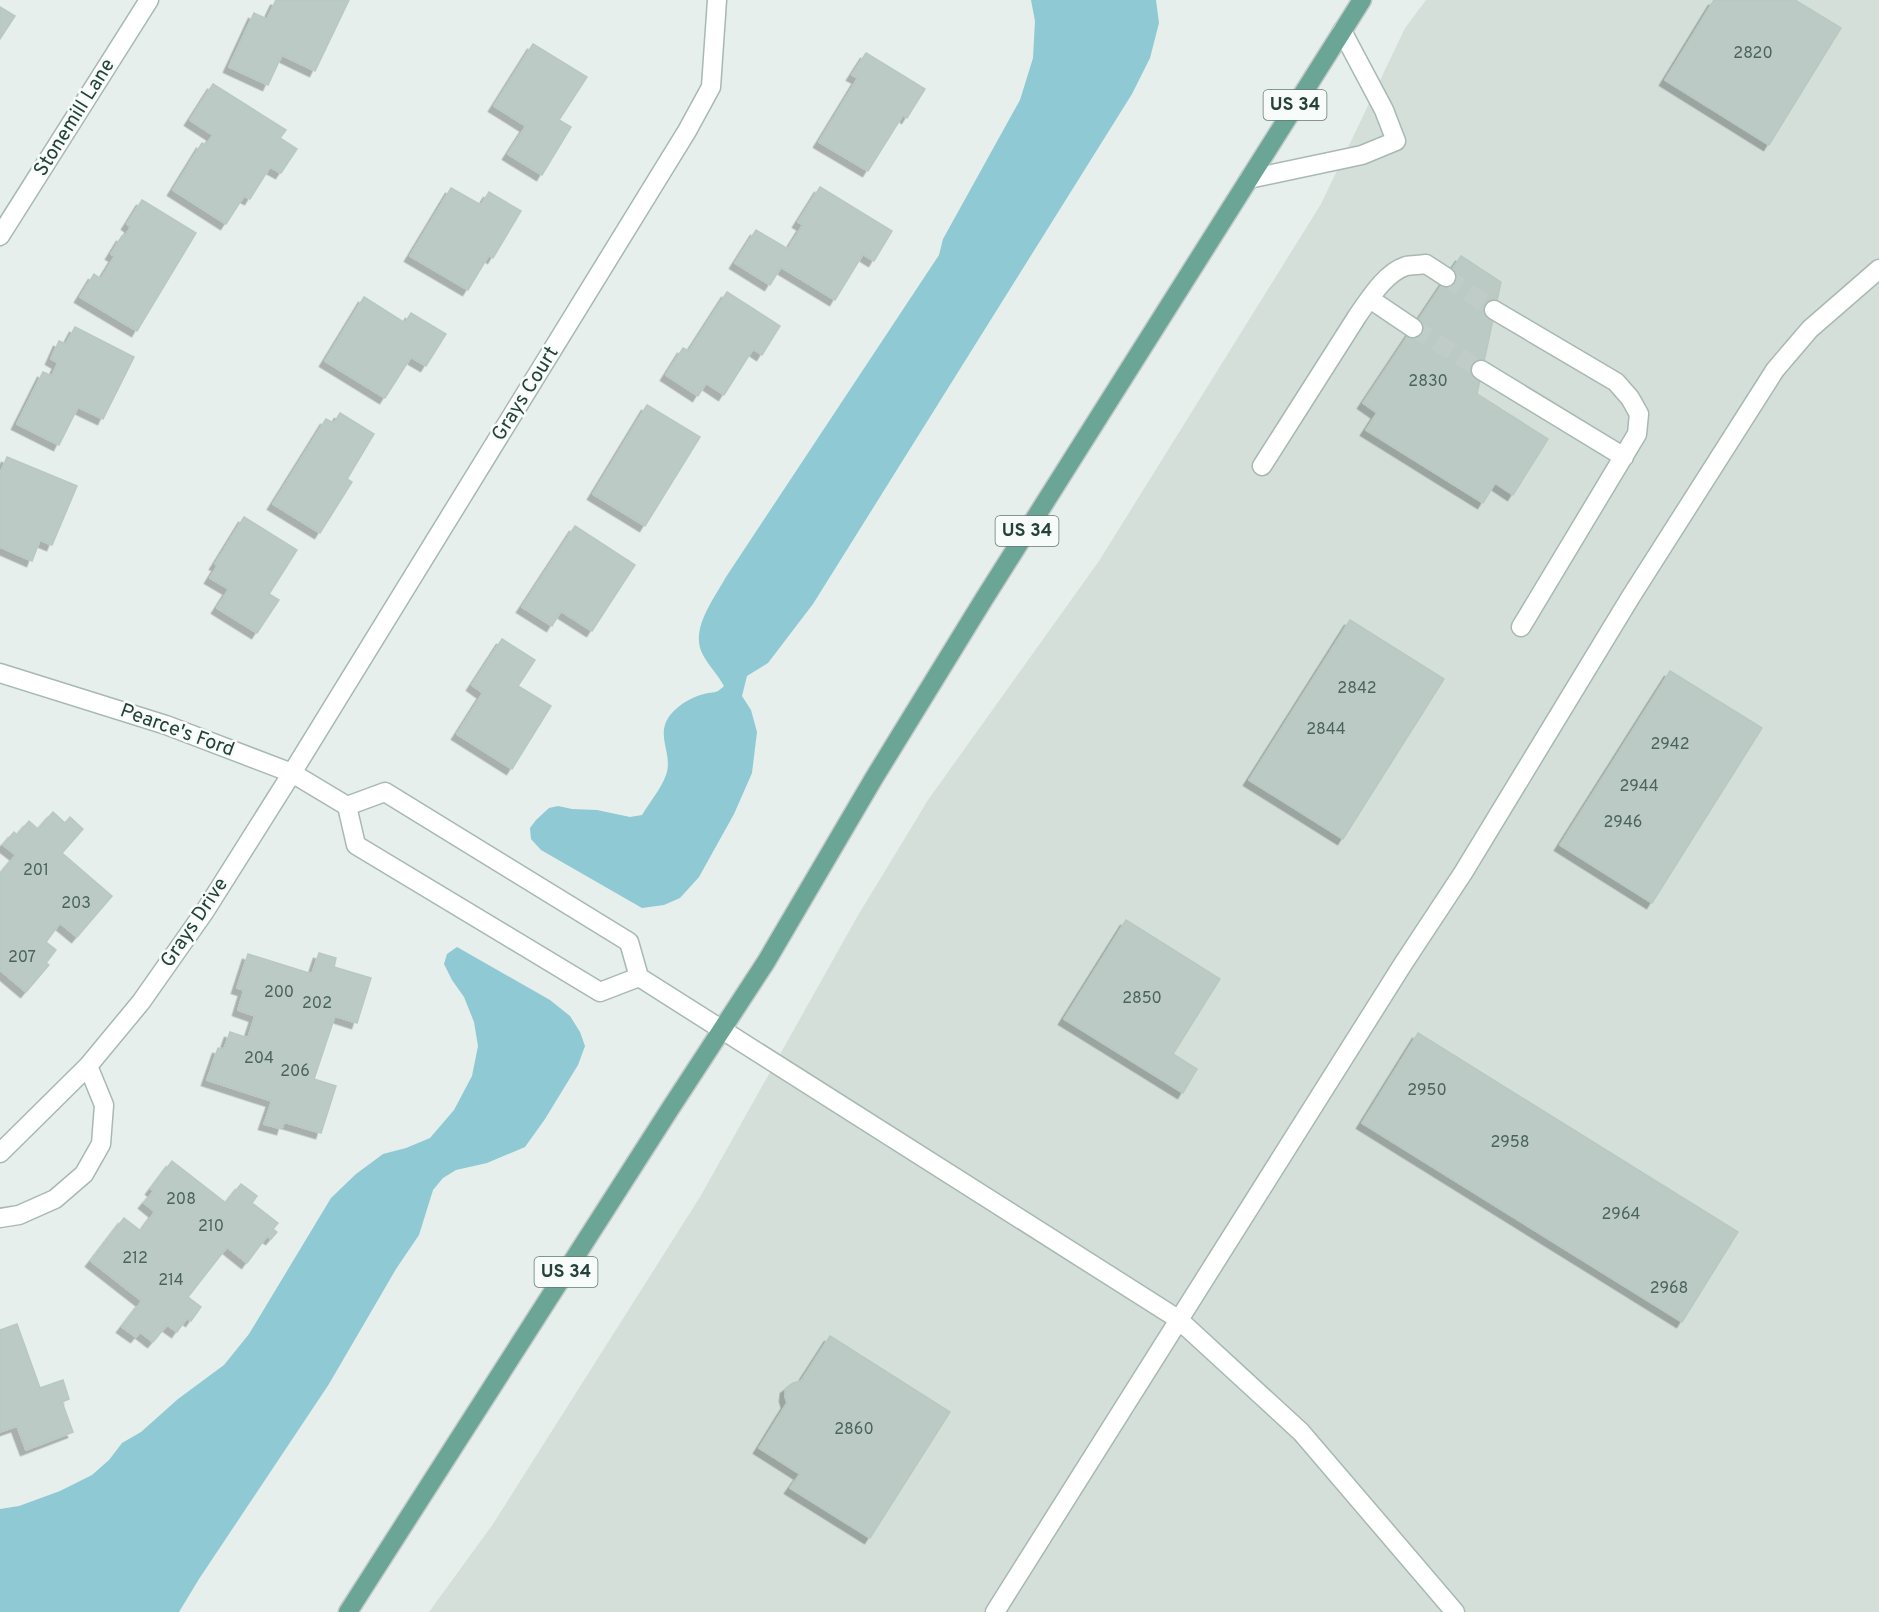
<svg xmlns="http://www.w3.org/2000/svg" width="1879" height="1612" viewBox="0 0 1879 1612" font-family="Overpass,sans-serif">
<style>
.built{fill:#d4dfda}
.water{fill:#8ec9d4}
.building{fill:#bbcac4;stroke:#b8c9c2;stroke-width:1.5;filter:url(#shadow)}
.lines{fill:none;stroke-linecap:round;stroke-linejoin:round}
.minor-tunnel{stroke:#bfccc8;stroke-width:18;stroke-dasharray:18 9;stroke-linecap:butt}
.minor-casing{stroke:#a8b8b2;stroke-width:21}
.major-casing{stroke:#c2cac8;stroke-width:21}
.minor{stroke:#fff;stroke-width:18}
.major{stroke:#6aa596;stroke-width:18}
.labels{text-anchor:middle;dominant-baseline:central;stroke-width:5;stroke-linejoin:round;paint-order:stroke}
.number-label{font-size:16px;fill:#4a645c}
.shield{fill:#f7fbf9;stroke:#637a73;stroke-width:1.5}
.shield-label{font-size:18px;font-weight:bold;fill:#24423a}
.street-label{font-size:20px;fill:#24423a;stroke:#f7fbf9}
</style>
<defs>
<filter id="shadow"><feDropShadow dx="-5.5" dy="5.5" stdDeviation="0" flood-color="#0004"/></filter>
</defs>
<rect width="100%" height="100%" fill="#e6efeb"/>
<!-- built -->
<path class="built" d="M1426 0H1879V1612H429L493 1524 700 1197 857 917 928 800 1099 561 1321 204 1405 28Z"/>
<!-- water -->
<path class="water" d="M1031 0H1156L1159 23 1150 58 1132 94 813 604 768 663 747 676 742 696 751 710 757 732 752 773 734 814 699 877 680 898 664 905 642 908 541 850 531 839 530 828 536 820 549 808 558 806 572 809 597 810 630 817 642 815C649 803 661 789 666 775 674 753 653 734 672 713 680 704 692 697 704 694 714 691 715 695 724 686 718 675 709 666 703 655 689 630 714 599 726 577L939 255 943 239 1020 100 1033 58 1035 21Z
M457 947 550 1000 570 1016 580 1032 585 1046 578 1065 545 1119 525 1147 487 1163 456 1170 443 1178 433 1190 419 1235 396 1269 329 1384 199 1579 179 1612H0V1509L19 1506 60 1491 92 1475 109 1460 122 1443 141 1432 178 1399 224 1365 249 1334 331 1198 356 1174 383 1154 406 1148 430 1138 454 1110 472 1076 478 1046 474 1022 464 997 452 980 444 964 447 954Z"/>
<!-- building -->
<path class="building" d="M276 0H349L315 71 282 55 268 85 229 67 254 13 267 19Z
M1714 0H1795L1841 28 1769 145 1665 80Z
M0 7 15 16 0 39Z
M533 44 587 77 559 120 571 127 542 175 508 154 526 126 494 106Z
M866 53 925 89 907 118 903 115 868 171 819 142 858 78 852 75Z
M213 84 286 130 280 138 297 149 281 173 270 167 250 199 244 196 226 224 173 190 202 143 206 145 213 135 190 120Z
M820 187 892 231 874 261 863 254 835 300 781 267 770 285 735 263 756 230 788 249 803 225 798 222Z
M451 188 481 205 489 192 521 211 493 258 489 255 468 290 410 256Z
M142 200 196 233 137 331 80 297 94 274 101 279 115 256 111 254 122 236 124 237 131 227 127 224Z
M1461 256 1501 282 1477 394 1548 439 1513 495 1495 483 1483 503 1366 430 1377 413 1363 403Z
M727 292 780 326 762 355 753 349 724 395 706 383 698 396 666 375 683 348 689 351Z
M364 297 405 323 411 313 446 334 426 366 411 357 385 398 325 361Z
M75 327 134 357 103 419 78 407 59 445 17 424 43 372 52 376 58 363 51 359 59 341 66 344Z
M647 405 700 437 645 526 593 494Z
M340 413 374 434 347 479 352 482 320 533 273 504 326 419 334 423Z
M7 457 77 486 52 545 40 540 32 561 0 547V474Z
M244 517 297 550 269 594 279 600 257 633 217 608 229 589 210 578 218 565 215 564Z
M575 526 635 565 592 631 561 611 552 626 522 607Z
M1350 620 1444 679 1343 839 1249 780Z
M502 639 535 660 518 686 551 706 512 769 457 734 483 693 472 685Z
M1670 671 1762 728 1652 903 1560 845Z
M53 812 65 823 70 817 83 829 62 853 112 896 77 937 60 923 46 942 56 950 46 963 49 965 26 992 0 970V874L16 855 3 845 14 832 17 835 29 821 38 829Z
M1126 920 1220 979 1173 1054 1197 1069 1183 1093 1064 1019Z
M319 953 336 958 334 967 371 978 357 1023 335 1016 314 1079 336 1086 321 1133 284 1122 282 1129 264 1124 272 1101 207 1080 218 1048 224 1049 230 1032 248 1038 255 1016 238 1010 244 990 237 988 248 954 312 974Z
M1418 1033 1738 1232 1682 1322 1362 1123Z
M172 1161 226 1203 241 1184 257 1196 252 1203 278 1223 273 1229 277 1232 271 1239 267 1236 247 1263 227 1247 188 1297 201 1307 191 1321 187 1318 177 1332 167 1325 153 1342 140 1332 136 1337 122 1327 142 1301 91 1261 124 1218 141 1231 155 1212 144 1203 154 1191 151 1189Z
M17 1324 40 1388 63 1380 69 1399 62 1402 73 1432 26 1450 17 1426 0 1432V1330Z
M830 1336 950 1412 870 1538 790 1488 800 1474 759 1448 787 1403 785 1396 786 1388 793 1383 801 1381Z"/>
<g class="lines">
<!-- minor-tunnel -->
<path class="minor-tunnel" d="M1446 277 1494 310
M1413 328 1481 370"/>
<!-- minor casing -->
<g class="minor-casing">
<path id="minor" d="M1249 179 1362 155 1396 141 1384 110 1342 31
M0 236 149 0
M1370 299 1413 328
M1494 310 1616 382 1630 398 1639 414 1637 434 1521 627
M1481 370 1624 457
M1262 466 1358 315C1370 298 1385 273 1406 266 1412 265 1419 265 1426 264L1446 277
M0 673 166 725 292 773 347 806 356 845 600 992 639 977
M347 806 385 792 629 942 639 977 1178 1319 1301 1432 1455 1612
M0 1153 88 1066 141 1002 205 911 292 773 687 131 711 87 717 0
M0 1218 19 1215 55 1199 84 1174 101 1144 104 1105 88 1066
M995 1612 1403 964 1463 873 1630 598 1775 370 1810 329 1879 269"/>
</g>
<!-- major casing -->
<g class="major-casing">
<path id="major" d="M348 1612 670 1109 766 962 874 778 984 599 1362 0"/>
</g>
<!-- minor -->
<use href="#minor" class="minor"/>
<!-- major -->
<use href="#major" class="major"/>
</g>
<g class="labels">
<!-- number labels -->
<g class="number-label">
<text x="1753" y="54">2820</text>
<text x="1428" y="382">2830</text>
<text x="1357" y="689">2842</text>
<text x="1326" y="730">2844</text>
<text x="1670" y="745">2942</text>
<text x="1639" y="787">2944</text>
<text x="1623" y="823">2946</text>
<text x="36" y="871">201</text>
<text x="76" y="904">203</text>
<text x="22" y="958">207</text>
<text x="279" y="993">200</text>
<text x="1142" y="999">2850</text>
<text x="317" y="1004">202</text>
<text x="259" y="1059">204</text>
<text x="295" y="1072">206</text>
<text x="1427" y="1091">2950</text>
<text x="1510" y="1143">2958</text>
<text x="181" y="1200">208</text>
<text x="1621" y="1215">2964</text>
<text x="211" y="1227">210</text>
<text x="135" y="1259">212</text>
<text x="171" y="1281">214</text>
<text x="1669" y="1289">2968</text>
<text x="854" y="1430">2860</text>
</g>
<!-- shield labels -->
<g class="shield">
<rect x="1263.5" y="90" width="63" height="30" rx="4.5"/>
<rect x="995.5" y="516" width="63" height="30" rx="4.5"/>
<rect x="534.5" y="1257" width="63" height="30" rx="4.5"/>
</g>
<g class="shield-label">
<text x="1295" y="105">US 34</text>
<text x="1027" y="531">US 34</text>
<text x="566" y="1272">US 34</text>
</g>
<!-- street labels -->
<g class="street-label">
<text transform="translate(75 118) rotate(-58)">Stonemill Lane</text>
<text transform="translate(526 394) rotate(-58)">Grays Court</text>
<text transform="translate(177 731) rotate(20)">Pearce's Ford</text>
<text transform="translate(195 923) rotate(-56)">Grays Drive</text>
</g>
</g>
</svg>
